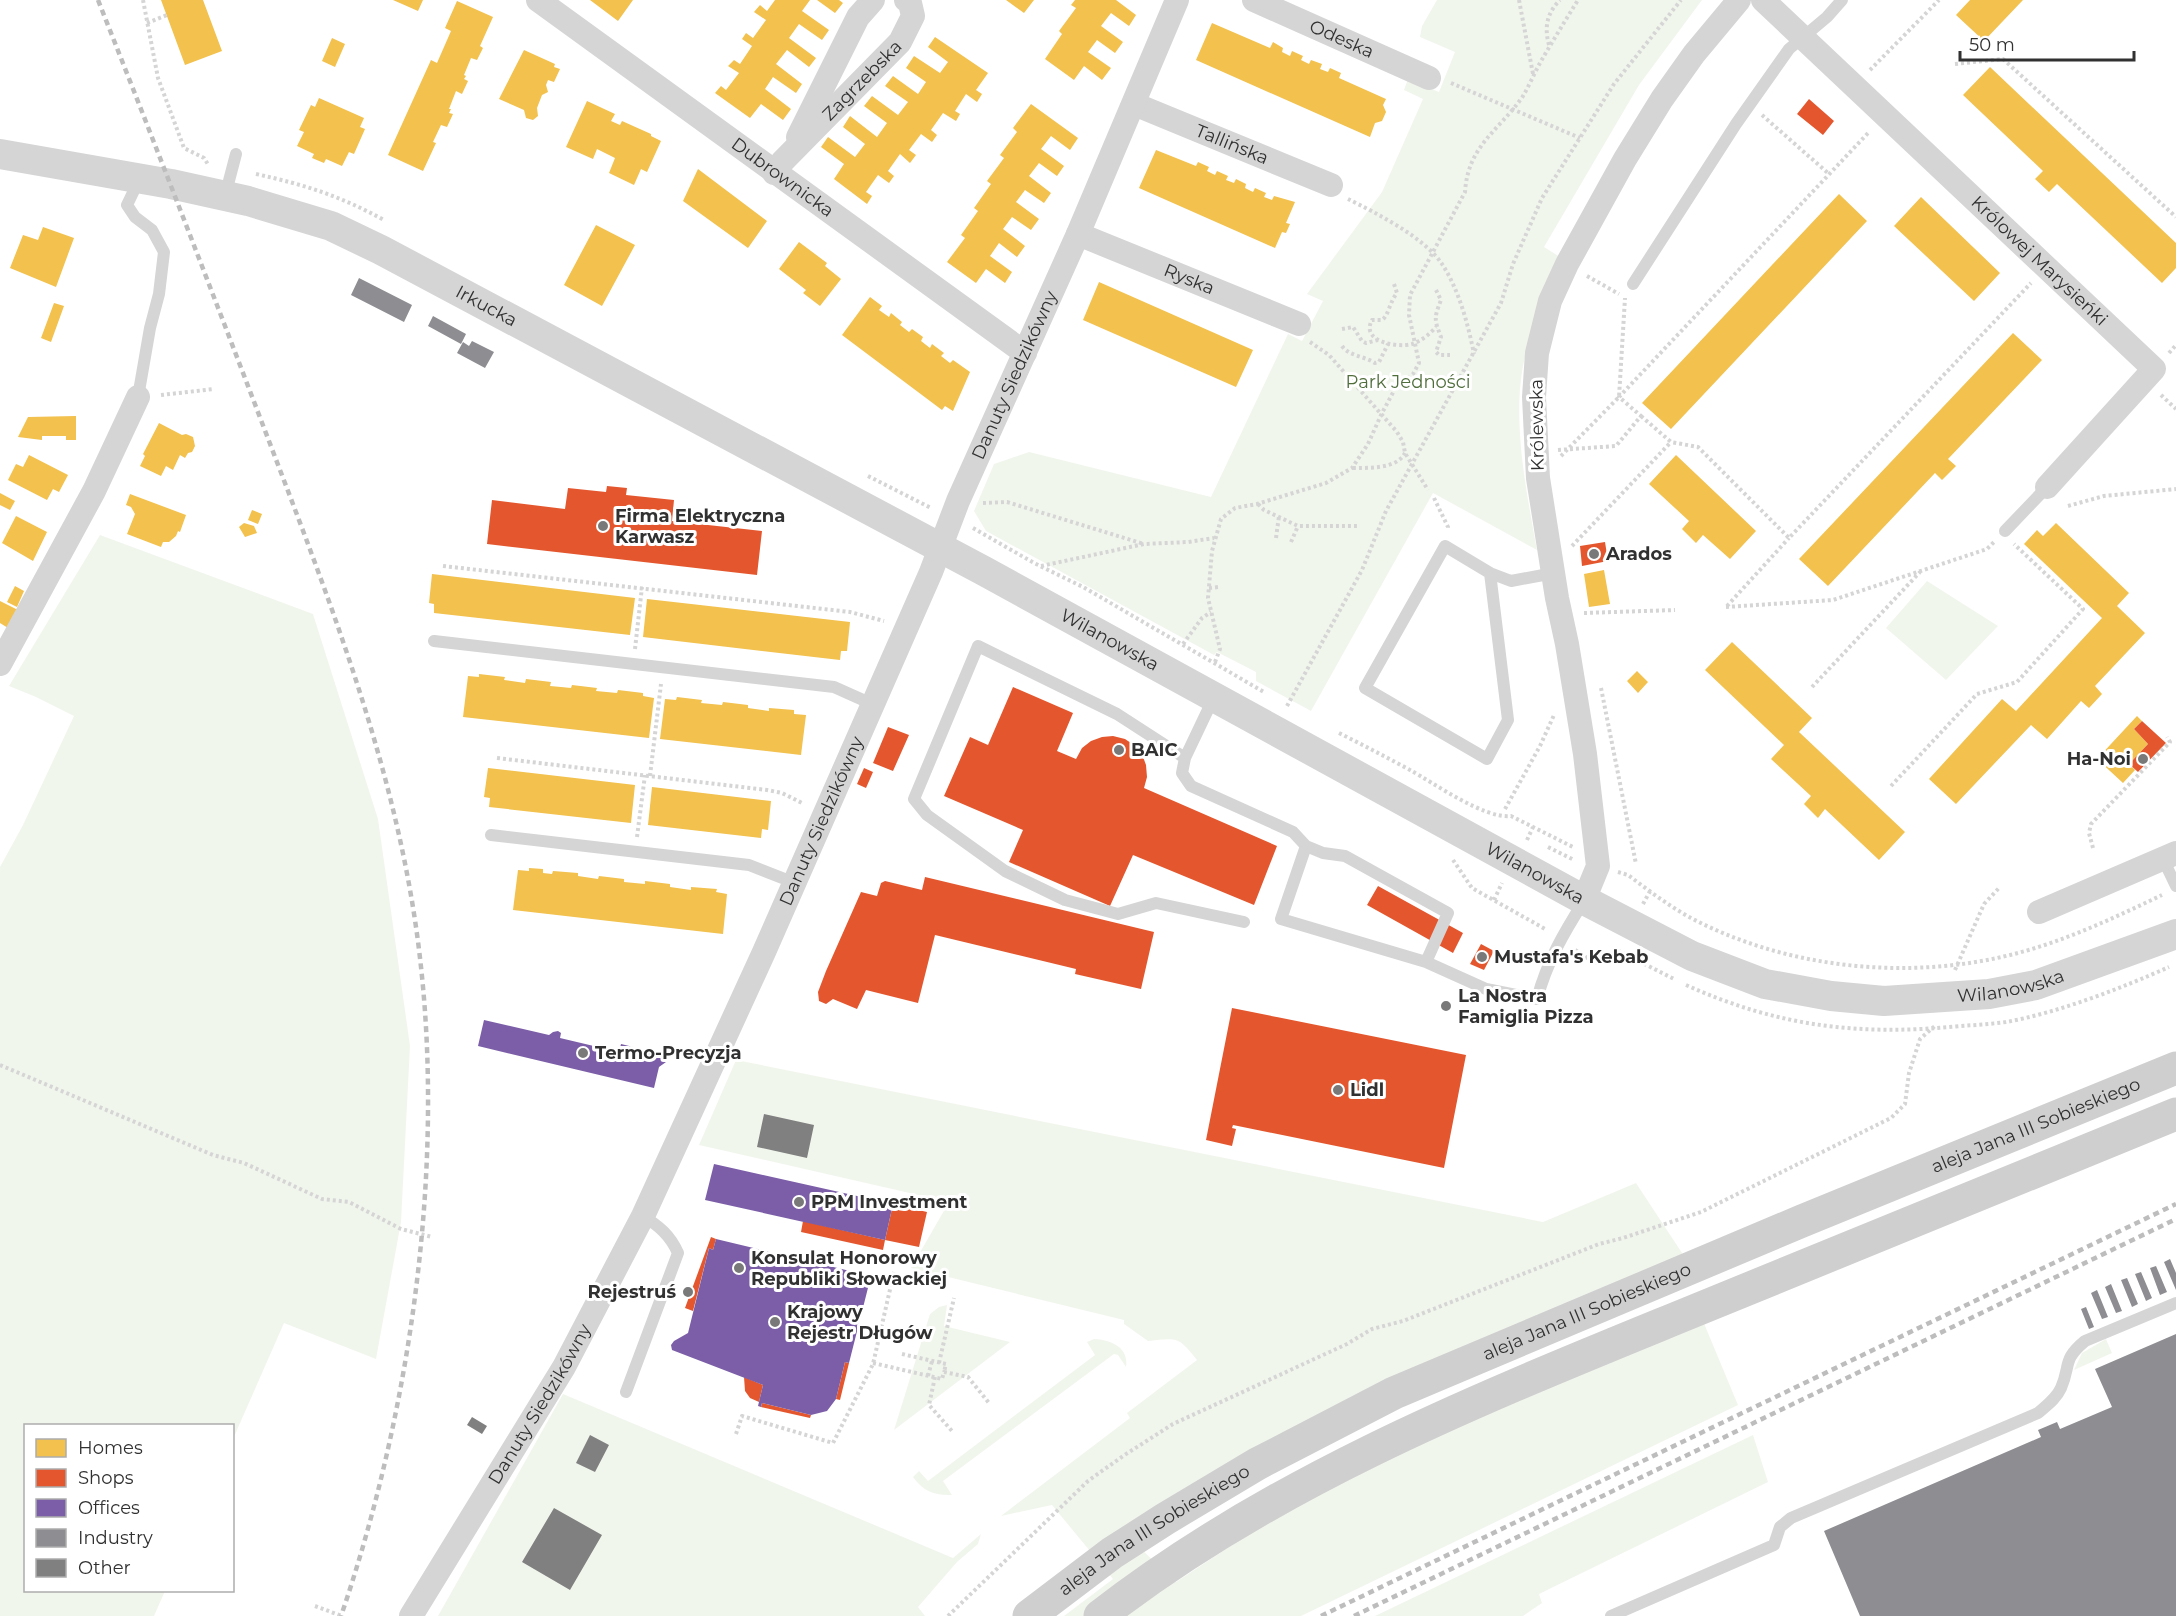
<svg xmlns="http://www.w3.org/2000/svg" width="2176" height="1616" viewBox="0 0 2176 1616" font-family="Montserrat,sans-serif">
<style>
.green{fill:#f1f6ed}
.homes{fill:#f2c14e}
.shops{fill:#e4572e}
.offices{fill:#7b5ea7}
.industry{fill:#8d8d92}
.building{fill:#808080}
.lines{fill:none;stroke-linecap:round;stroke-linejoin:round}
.path{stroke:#d5d5d5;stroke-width:4;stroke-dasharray:3 3;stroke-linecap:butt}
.service{stroke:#d5d5d5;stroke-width:12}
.minor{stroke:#d5d5d5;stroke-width:24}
.tertiary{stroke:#d5d5d5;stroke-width:30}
.secondary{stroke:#cfcfcf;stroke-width:33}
.rail{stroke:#bdbdbd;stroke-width:4.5;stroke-dasharray:6 4.5;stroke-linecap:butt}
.poi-dot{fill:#797979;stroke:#fff;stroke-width:2}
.labels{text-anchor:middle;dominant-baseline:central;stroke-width:6;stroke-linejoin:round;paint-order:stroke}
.street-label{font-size:18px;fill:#313131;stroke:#fff}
.park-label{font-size:18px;fill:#506e3c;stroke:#fff}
.poi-label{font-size:18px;font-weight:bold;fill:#313131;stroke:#fff;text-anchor:start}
</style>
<rect width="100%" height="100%" fill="#fff"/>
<!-- green -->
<path class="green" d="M1437 0H1702L1639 85 1544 247 1560 257C1549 289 1535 320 1526 353 1510 412 1526 490 1537 550L1433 493 1311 711 1256 681V672L1217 652 1214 655 986 531 974 511 994 464 1029 452 1211 497 1288 334 1302 341 1323 301 1307 294 1382 192 1423 99 1404 90 1408 79 1439 92 1455 52 1420 37 1422 26Z
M100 535 313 614 378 819 410 1046 401 1222 376 1359 284 1323 233 1439 232 1426H26V1590L165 1591 154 1616H0V867L23 825 74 716 36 697 9 686Z
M1927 581 1998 626 1946 680 1886 628Z
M736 1060 1543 1222 1636 1183 1684 1256 1121 1530 1176 1582 1261 1526 1403 1449 1703 1321 1738 1405 1301 1616H1064L1113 1579 1052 1505 1001 1516 1130 1418 1127 1413 1197 1360C1178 1336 1178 1338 1148 1341L1124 1324V1320L911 1268 949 1202 699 1145Z
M947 1305 944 1326 1010 1342 894 1430 930 1314 939 1307Z
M1094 1339C1111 1340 1129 1347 1126 1367L1118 1355 1114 1354 943 1481 952 1495C935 1496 923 1491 913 1477L919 1471 928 1481 1095 1355 1087 1342Z
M2106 1339 2112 1353 2074 1370 2082 1353Z
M563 1394 953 1558 981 1534 978 1544 957 1562 918 1607 925 1616H438Z
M1753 1435 1768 1482 1539 1594 1542 1603 1523 1616H1375Z"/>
<!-- homes -->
<path class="homes" d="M161 0H203L222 51 185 65Z
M393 0H423L418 11Z
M590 0H633L618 21Z
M775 0H810L802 11 829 30 822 40 799 24 789 38 816 58 809 67 787 50 776 64 802 84 796 93 773 77 765 89 791 109 783 120 761 104 750 118 715 93 721 86 726 90 739 73 728 66 734 60 740 64 752 46 742 39 746 33 753 38 766 20 754 12 760 5 767 11Z
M817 0H839L843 3 835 13Z
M1006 0H1034L1024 13Z
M1075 0H1116L1136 15 1129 26 1111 13 1101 26 1123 42 1115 53 1097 40 1088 52 1111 68 1102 80 1084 66 1074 80 1045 59 1062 34 1059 31 1076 8 1071 5Z
M1970 0H2023L1984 41 1956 15Z
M457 1 493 17 480 46 483 48 477 60 471 58 464 75 466 76 464 79 468 81 462 94 456 91 449 109H451L449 113 453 114 447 127 441 125 433 142 436 143 423 171 388 155 431 60 437 63 451 31 445 28Z
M1212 23 1270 48 1273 42 1283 48 1282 52 1290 56 1292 51 1303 56 1301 60 1309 64 1311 60 1322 64 1320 69 1328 72 1330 68 1341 73 1339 78 1386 99 1383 105 1386 112 1382 121 1375 123 1370 137 1196 60Z
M935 37 988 73 976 90 982 94 977 102 966 94 955 111 960 114 956 121 943 113 931 130 937 135 932 142 921 134 909 150 916 155 910 163 900 154 888 171 894 176 889 183 878 175 866 192 872 196 867 204 834 179 844 164 821 147 828 137 855 157 865 144 843 127 850 116 877 137 887 123 864 106 872 96 898 115 908 102 885 86 893 76 918 94 926 82 906 68 914 56 940 73 948 62 928 47Z
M332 38 345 44 335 67 322 61Z
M524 50 555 64 554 67 560 69 554 82 548 80 546 85 548 92 542 95 537 108 538 116 533 120 526 118 524 110 499 99Z
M1990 67 2176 243V268L2162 283 2057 184 2049 192 2035 179 2043 171 1963 95Z
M319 98 364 118 360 127 365 129 354 154 349 152 342 166 326 159 324 163 312 158 314 154 297 146 304 132 299 130 311 105 315 107Z
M587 101 615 114 611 121 620 125 622 121 651 134V136L661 141 647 172 641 169 634 185 609 173 615 158 597 149 593 159 566 147Z
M1031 104 1078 138 1070 150 1051 136 1041 149 1064 166 1057 176 1039 163 1029 176 1051 193 1044 203 1025 190 1016 202 1039 219 1031 230 1012 217 1003 229 1025 246 1017 257 999 243 990 256 1012 272 1005 283 986 269 976 283 947 262 965 238 961 235 978 211 974 208 991 184 987 181 1004 158 1000 155 1017 132 1013 128Z
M1156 150 1196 166 1198 162 1209 167 1207 171 1215 175 1217 171 1228 176 1226 180 1234 183 1236 179 1246 184 1245 188 1253 192 1255 188 1266 193 1264 197 1272 200 1274 196 1295 202 1286 223 1290 224 1286 233 1282 232 1275 248 1139 188Z
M698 169 767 221 748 248 683 201Z
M1839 194 1867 221 1671 429 1642 403Z
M1921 197 2000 273 1974 301 1894 226Z
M596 225 635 245 602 306 564 285Z
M43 227 74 238 56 287 10 268 23 235 38 240Z
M799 242 827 263 825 266 841 279 820 306 803 293 806 290 779 269Z
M1099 282 1253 350 1236 387 1083 320Z
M870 297 882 306 879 310 889 317 891 313 902 322 900 325 909 332 912 329 923 337 921 341 930 348 932 344 944 353 941 356 950 363 953 360 970 372 953 411 945 406 942 410 842 335Z
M54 303 64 306 51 342 41 338Z
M2013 333 2042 360 1948 459 1956 466 1942 480 1935 473 1828 586 1799 559Z
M76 416V440H66V436H42V440L18 437 28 417Z
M159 423 182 435 186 434 193 437 195 446 192 452 188 453 185 458 180 455 173 470 166 466 161 476 140 466 145 456 143 454Z
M29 455 68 475 59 492 53 489 47 500 8 480 16 464 23 467Z
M1676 455 1756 531 1730 559 1703 535 1696 543 1682 529 1689 521 1649 484Z
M0 493 15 501 10 510 0 505Z
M130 494 186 515 180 532 178 531 176 536 169 542H163L161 547 127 534 135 514 131 507 126 505Z
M252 510 262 514 258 524 248 520Z
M16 516 47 532 33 561 2 543Z
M244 523 254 526 257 533 245 537 239 527Z
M2056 523 2129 593 2117 606 2145 633 2095 686 2102 694 2089 708 2081 701 2047 739 2031 725 1956 804 1929 779 2002 699 2016 711 2102 618 2024 544 2037 530 2043 536Z
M1604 570 1610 604 1589 607 1584 574Z
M432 574 635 598 630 635 434 613V604L429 603Z
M15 586 24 591 17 607 7 602Z
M647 599 850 622 847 651H841L840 660 643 637Z
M0 601 18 610 8 628 0 623Z
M1732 642 1812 718 1799 732 1905 832 1879 860 1825 809 1818 818 1804 804 1811 796 1771 759 1784 745 1705 670Z
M1637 671 1648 682 1638 693 1627 681Z
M479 674 505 677 504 680 525 683 526 679 551 682 550 686 561 687 571 688 572 685 597 688 596 691 617 693 618 690 643 693V696L654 698 649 738 463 717 468 676 479 677Z
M677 697 702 700 701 703 722 705 723 702 748 705V708L769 711V708L794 710V714L806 715 801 755 660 739 665 699 676 700Z
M2137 716 2142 721 2134 729 2148 744 2129 764 2135 770 2123 783 2097 759Z
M488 768 635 785 631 823 489 807 490 798 484 797Z
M652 787 771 801 768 830 762 829 761 838 648 825Z
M529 868 543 869V873L552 874 553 871 578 873V876L598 879 599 876 624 879V882L645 884V881L670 884V887L691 890V887L717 889 716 892 727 894 723 934 513 910 518 870 529 871Z"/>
<!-- shops -->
<path class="shops" d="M1809 99 1834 121 1823 135 1797 114Z
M607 486 627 488 626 495 674 500 672 521 762 531 757 575 487 544 492 500 565 509 568 488 606 492Z
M1605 542 1608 561 1582 566 1580 546Z
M1013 687 1073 713 1057 751 1076 759 1082 748 1091 741 1102 737 1113 736 1125 739 1134 745 1142 754 1146 765 1147 777 1144 788 1277 846 1254 905 1133 855 1110 906 1009 862 1023 830 944 796 970 737 988 745Z
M2142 721 2166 743 2138 772 2129 764 2148 744 2134 729Z
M888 727 909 735 893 771 873 763Z
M864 768 873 772 866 788 857 784Z
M925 877 1154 932 1141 989 1075 974 1076 969 935 935 918 1003 866 990 857 1009 833 999 826 1004 819 1001 818 992 826 971 861 892 877 896 881 883 885 881 922 890Z
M1378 886 1463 933 1453 953 1367 905Z
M1481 944 1494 951 1484 970 1470 964Z
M1232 1008 1466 1055 1444 1168 1233 1125 1232 1128 1236 1129 1232 1146 1206 1140Z
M893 1204 927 1212 919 1247 885 1240Z
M803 1221 885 1240 883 1250 801 1232Z
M711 1237 716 1239 713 1250 709 1248 693 1311 685 1308Z
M845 1362 849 1363 840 1400 836 1399Z
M744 1377 763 1385 759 1402 750 1398 745 1391Z
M762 1403 811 1415 810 1418 761 1407Z"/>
<!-- offices -->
<path class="offices" d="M484 1020 549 1035 553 1032 558 1031 561 1033 560 1038 619 1052 621 1044 662 1054 666 1062 659 1067 654 1088 478 1046Z
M714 1164 893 1204 885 1240 705 1200Z
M716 1239 871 1276 849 1363 845 1362 836 1399 827 1411 811 1415 762 1403 761 1407 758 1406 763 1385 672 1350 671 1345 674 1341 688 1333 709 1248 713 1250Z"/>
<!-- industry -->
<path class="industry" d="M359 278 412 305 404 322 351 295Z
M433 316 466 334 461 344 428 326Z
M472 341 494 352 485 368 457 353 463 342 469 346Z
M2170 1259 2176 1273V1290L2164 1262Z
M2156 1266 2167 1292 2160 1295 2150 1268Z
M2141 1272 2152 1298 2146 1301 2135 1274Z
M2127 1278 2138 1304 2132 1307 2121 1280Z
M2111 1284 2122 1311 2116 1313 2105 1287Z
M2097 1290 2108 1317 2102 1319 2091 1293Z
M2086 1307 2094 1327 2089 1329 2081 1309Z
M2176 1334V1616H1860L1824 1531 2041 1437 2038 1430 2057 1422 2060 1429 2112 1407 2095 1369Z"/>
<!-- building -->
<path class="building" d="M764 1114 814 1125 807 1158 757 1147Z
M472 1417 487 1426 482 1434 467 1425Z
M590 1435 609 1445 595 1472 576 1463Z
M554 1508 602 1535 570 1590 522 1562Z"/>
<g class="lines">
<!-- path -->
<path class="path" d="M143 0 158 78 184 148 204 158 209 166
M1519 0 1533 74
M147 23 167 15
M1549 45C1544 27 1547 13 1560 0
M1955 64 2003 59 2176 217
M1870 70 1939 0
M1451 83 1580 138
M1762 115 1829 174
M256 174C306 185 340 196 384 220
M1348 199C1376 213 1424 237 1442 264 1459 290 1468 324 1474 354
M1587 276 1619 294
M1394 284 1397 293C1389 303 1389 315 1382 320H1372C1360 342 1398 348 1412 344 1421 341 1430 334 1436 327
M1436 290 1441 300C1434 318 1434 319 1441 337L1436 352 1439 355H1450
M1342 329 1353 327 1362 341 1366 343 1378 340
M1310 342 1329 355 1397 432 1403 442 1405 453 1428 490
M1342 346C1349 356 1364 356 1375 363L1379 362 1388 344
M2169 353 2176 345
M161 395 214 389
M2161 395 2176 409
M1641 416 1671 442 1698 447 1789 538 2031 283
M1558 450 1616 446 1641 416 1619 397 1869 132
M1561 456 1619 397 1625 298
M1353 468C1369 468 1397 469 1405 453
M868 476 931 508
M1434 498 1448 527V530
M983 503 1007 502 1144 544
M1258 504 1264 510 1298 526H1360
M2068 506 2104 496 2176 489
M973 528 1034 563 1083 587 1264 692
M1276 538 1279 516
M1291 542 1298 526
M1572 546 1671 442
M443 566 850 612 884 621
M1041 566 1144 544 1188 542 1214 538
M1209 588 1219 587
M1727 606 1789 538
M1726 607 1833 600 1975 553 1987 549 1994 542
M1584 613 1675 610
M1183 644 1202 618 1211 612
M635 649 642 587
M1215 662 1220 649 1208 598 1212 551 1221 519 1235 508 1257 504 1326 483 1352 468 1368 444 1381 415 1396 387 1413 374 1419 363 1409 315 1410 295 1465 192C1468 145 1499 131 1523 96 1529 86 1534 74 1540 63 1552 42 1565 21 1578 0
M1812 687 1920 572
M1601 688 1636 864
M1287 706 1362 570 1386 511 1501 303 1513 264 1542 198 1614 84 1681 0
M1339 733C1363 745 1386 757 1410 770 1434 783 1484 819 1511 816L1573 847
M497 758 767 790 782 793 804 804
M650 776 661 684
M1891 786 1977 694 2017 682 2083 609 2014 544
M1505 809 1540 746 1554 715
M637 837 645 775
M1527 840 1533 827
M1548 847 1574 860
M2093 848 2089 833 2091 824 2170 742 2167 737
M1453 860 1472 888 1547 930
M1618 872 1628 875C1648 890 1669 906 1691 918 1788 969 1909 981 2014 954 2065 941 2114 918 2162 895
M1494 900 1502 883
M1643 904 1650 891
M1575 950C1594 962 1602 972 1618 950
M1617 950 1674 979
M1955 970 1984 904 1999 888
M1686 985C1779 1027 1860 1036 1961 1026 1976 1025 1991 1024 2006 1022 2057 1013 2122 988 2169 967
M0 1065 213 1155 244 1163 322 1199 349 1202 401 1229 432 1237
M902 1354 946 1364 944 1372
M873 1363 942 1379 944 1372 968 1377 989 1403
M939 1363 954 1298
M928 1376 932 1361
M935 1377 929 1405 952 1431
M736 1434 742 1416 833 1443 873 1364 894 1272
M315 1606 342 1616
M948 1616 1088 1481 1123 1456 1173 1424 1347 1344 1372 1329 1403 1321 1599 1244 1623 1238 1701 1212 1891 1118 1905 1104 1909 1073 1920 1039 1936 1025"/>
<!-- service -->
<path class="service" d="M225 196 236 154
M1633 284 1736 124 1789 49 1827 17 1842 0
M138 397 150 328 159 294 164 252 152 230 135 217 127 205 139 180
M2005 531 2047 487
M1490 573 1445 546 1365 688 1487 759 1508 720 1490 573 1511 581 1554 573
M434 641 834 687 872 704
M1214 697 1185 758 1182 773 1191 786 1293 832 1306 846 1281 919 1426 962 1448 913 1345 856 1323 853 1306 846
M1185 758 1117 714 978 646 914 799 927 815 1005 871 1065 900 1118 914 1156 903 1244 922
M491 835 749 865 795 883
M2163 859 2176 886
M1426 962 1486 989 1537 999C1547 962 1563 934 1584 901
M626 1392 678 1253C670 1235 659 1226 643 1216
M1611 1616 1774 1545 1780 1527 1791 1518 2038 1413C2047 1405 2056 1399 2061 1388 2071 1365 2062 1360 2085 1341L2176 1303"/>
<!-- minor -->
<g class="minor">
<path id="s1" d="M538 0 1025 353"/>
<path id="s2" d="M1254 0 1429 78"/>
<path id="s3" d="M1763 0 2154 369 2047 487"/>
<path id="s4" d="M1134 104 1331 185"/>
<path d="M798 137 858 17 873 0"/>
<path id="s5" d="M774 173 782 162 900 42 913 16 910 3 906 0"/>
<path id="s6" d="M1078 234 1299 324"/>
<path d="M0 664 94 491 138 397"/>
<path d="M1584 900 1598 866 1585 754 1567 644 1557 598 1538 478 1534 397 1537 353 1550 301 1567 264 1625 159 1662 99 1694 54 1739 0"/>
<path d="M2039 912 2176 853"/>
<path id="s7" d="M411 1616 564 1367 643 1216 764 952 931 572 958 501 1078 234 1177 0"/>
</g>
<!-- tertiary -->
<path class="tertiary" id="s8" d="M0 154 171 184 248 201 331 226 381 250 984 571 1584 900 1692 956 1765 984 1831 996 1884 1001 1989 994 2036 985 2176 934"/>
<!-- secondary -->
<g class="secondary">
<path id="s9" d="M1029 1616 1112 1553 1165 1519 1257 1464 1394 1393 1802 1221 2176 1068"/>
<path d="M1100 1616C1276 1479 1484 1397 1689 1313 1851 1247 2013 1180 2176 1114"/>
</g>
<!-- rail -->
<path class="rail" d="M98 0C157 149 215 299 272 449 336 617 402 787 421 967 444 1177 409 1417 341 1616
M1321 1616 2176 1204
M1354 1616 2176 1219"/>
</g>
<!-- markers -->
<g class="poi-dot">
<circle cx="603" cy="526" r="6"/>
<circle cx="1594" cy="554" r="6"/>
<circle cx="1119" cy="750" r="6"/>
<circle cx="2143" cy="759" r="6"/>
<circle cx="1482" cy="957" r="6"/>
<circle cx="1446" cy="1006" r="6"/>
<circle cx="583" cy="1053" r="6"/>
<circle cx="1338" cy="1090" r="6"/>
<circle cx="799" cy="1202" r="6"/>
<circle cx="739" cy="1268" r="6"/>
<circle cx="688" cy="1292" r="6"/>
<circle cx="775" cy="1322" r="6"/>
</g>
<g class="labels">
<!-- street labels -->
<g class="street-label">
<text stroke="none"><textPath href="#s2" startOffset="96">Odeska</textPath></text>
<text stroke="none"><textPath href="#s5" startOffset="128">Zagrzebska</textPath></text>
<text stroke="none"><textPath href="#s4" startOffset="106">Tallińska</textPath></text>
<text stroke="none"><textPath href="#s1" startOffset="302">Dubrownicka</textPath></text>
<text stroke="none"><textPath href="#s3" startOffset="380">Królowej Marysieńki</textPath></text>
<text stroke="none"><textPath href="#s6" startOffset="120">Ryska</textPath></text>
<text stroke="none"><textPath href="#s8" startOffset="514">Irkucka</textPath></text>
<text stroke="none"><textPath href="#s7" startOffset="1382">Danuty Siedzikówny</textPath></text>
<text transform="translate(1537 425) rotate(-91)">Królewska</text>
<text stroke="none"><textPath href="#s8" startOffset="1221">Wilanowska</textPath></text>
<text stroke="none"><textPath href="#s7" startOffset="896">Danuty Siedzikówny</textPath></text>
<text stroke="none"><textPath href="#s8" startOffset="1706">Wilanowska</textPath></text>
<text stroke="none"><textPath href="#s8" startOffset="2210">Wilanowska</textPath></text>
<text stroke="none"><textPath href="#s9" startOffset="1124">aleja Jana III Sobieskiego</textPath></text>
<text stroke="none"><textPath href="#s9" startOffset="638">aleja Jana III Sobieskiego</textPath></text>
<text stroke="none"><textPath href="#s7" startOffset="248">Danuty Siedzikówny</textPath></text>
<text stroke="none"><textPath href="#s9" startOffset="152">aleja Jana III Sobieskiego</textPath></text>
</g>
<!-- park labels -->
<g class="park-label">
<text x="1408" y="382">Park Jedności</text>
</g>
<!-- poi labels -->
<g class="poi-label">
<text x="615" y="516">Firma Elektryczna<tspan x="615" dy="21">Karwasz</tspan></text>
<text x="1606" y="554">Arados</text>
<text x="1131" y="750">BAIC</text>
<text x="2131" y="759" text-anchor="end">Ha-Noi</text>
<text x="1494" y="957">Mustafa's Kebab</text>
<text x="1458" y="996">La Nostra<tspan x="1458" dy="21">Famiglia Pizza</tspan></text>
<text x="595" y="1053">Termo-Precyzja</text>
<text x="1350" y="1090">Lidl</text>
<text x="811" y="1202">PPM Investment</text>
<text x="751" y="1258">Konsulat Honorowy<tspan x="751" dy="21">Republiki Słowackiej</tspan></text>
<text x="676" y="1292" text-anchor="end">Rejestruś</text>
<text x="787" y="1312">Krajowy<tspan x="787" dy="21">Rejestr Długów</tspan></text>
</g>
</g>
<!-- legend -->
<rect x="24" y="1424" width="210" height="168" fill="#ffffff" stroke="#adadad" stroke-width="1.5"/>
<rect x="36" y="1439" width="30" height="18" fill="#f2c14e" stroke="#adadad" stroke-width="1.5"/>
<text x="78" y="1454" font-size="18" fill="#313131">Homes</text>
<rect x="36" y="1469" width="30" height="18" fill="#e4572e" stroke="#adadad" stroke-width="1.5"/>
<text x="78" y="1484" font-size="18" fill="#313131">Shops</text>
<rect x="36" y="1499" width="30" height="18" fill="#7b5ea7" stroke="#adadad" stroke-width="1.5"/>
<text x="78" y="1514" font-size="18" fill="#313131">Offices</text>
<rect x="36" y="1529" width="30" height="18" fill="#8d8d92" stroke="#adadad" stroke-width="1.5"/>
<text x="78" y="1544" font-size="18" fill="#313131">Industry</text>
<rect x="36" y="1559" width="30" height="18" fill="#808080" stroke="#adadad" stroke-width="1.5"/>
<text x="78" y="1574" font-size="18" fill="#313131">Other</text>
<!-- scale -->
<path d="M1960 51v9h174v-9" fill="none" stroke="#313131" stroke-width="3"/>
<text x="1969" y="51" font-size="18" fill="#313131" stroke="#ffffff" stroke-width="4.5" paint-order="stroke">50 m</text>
</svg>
